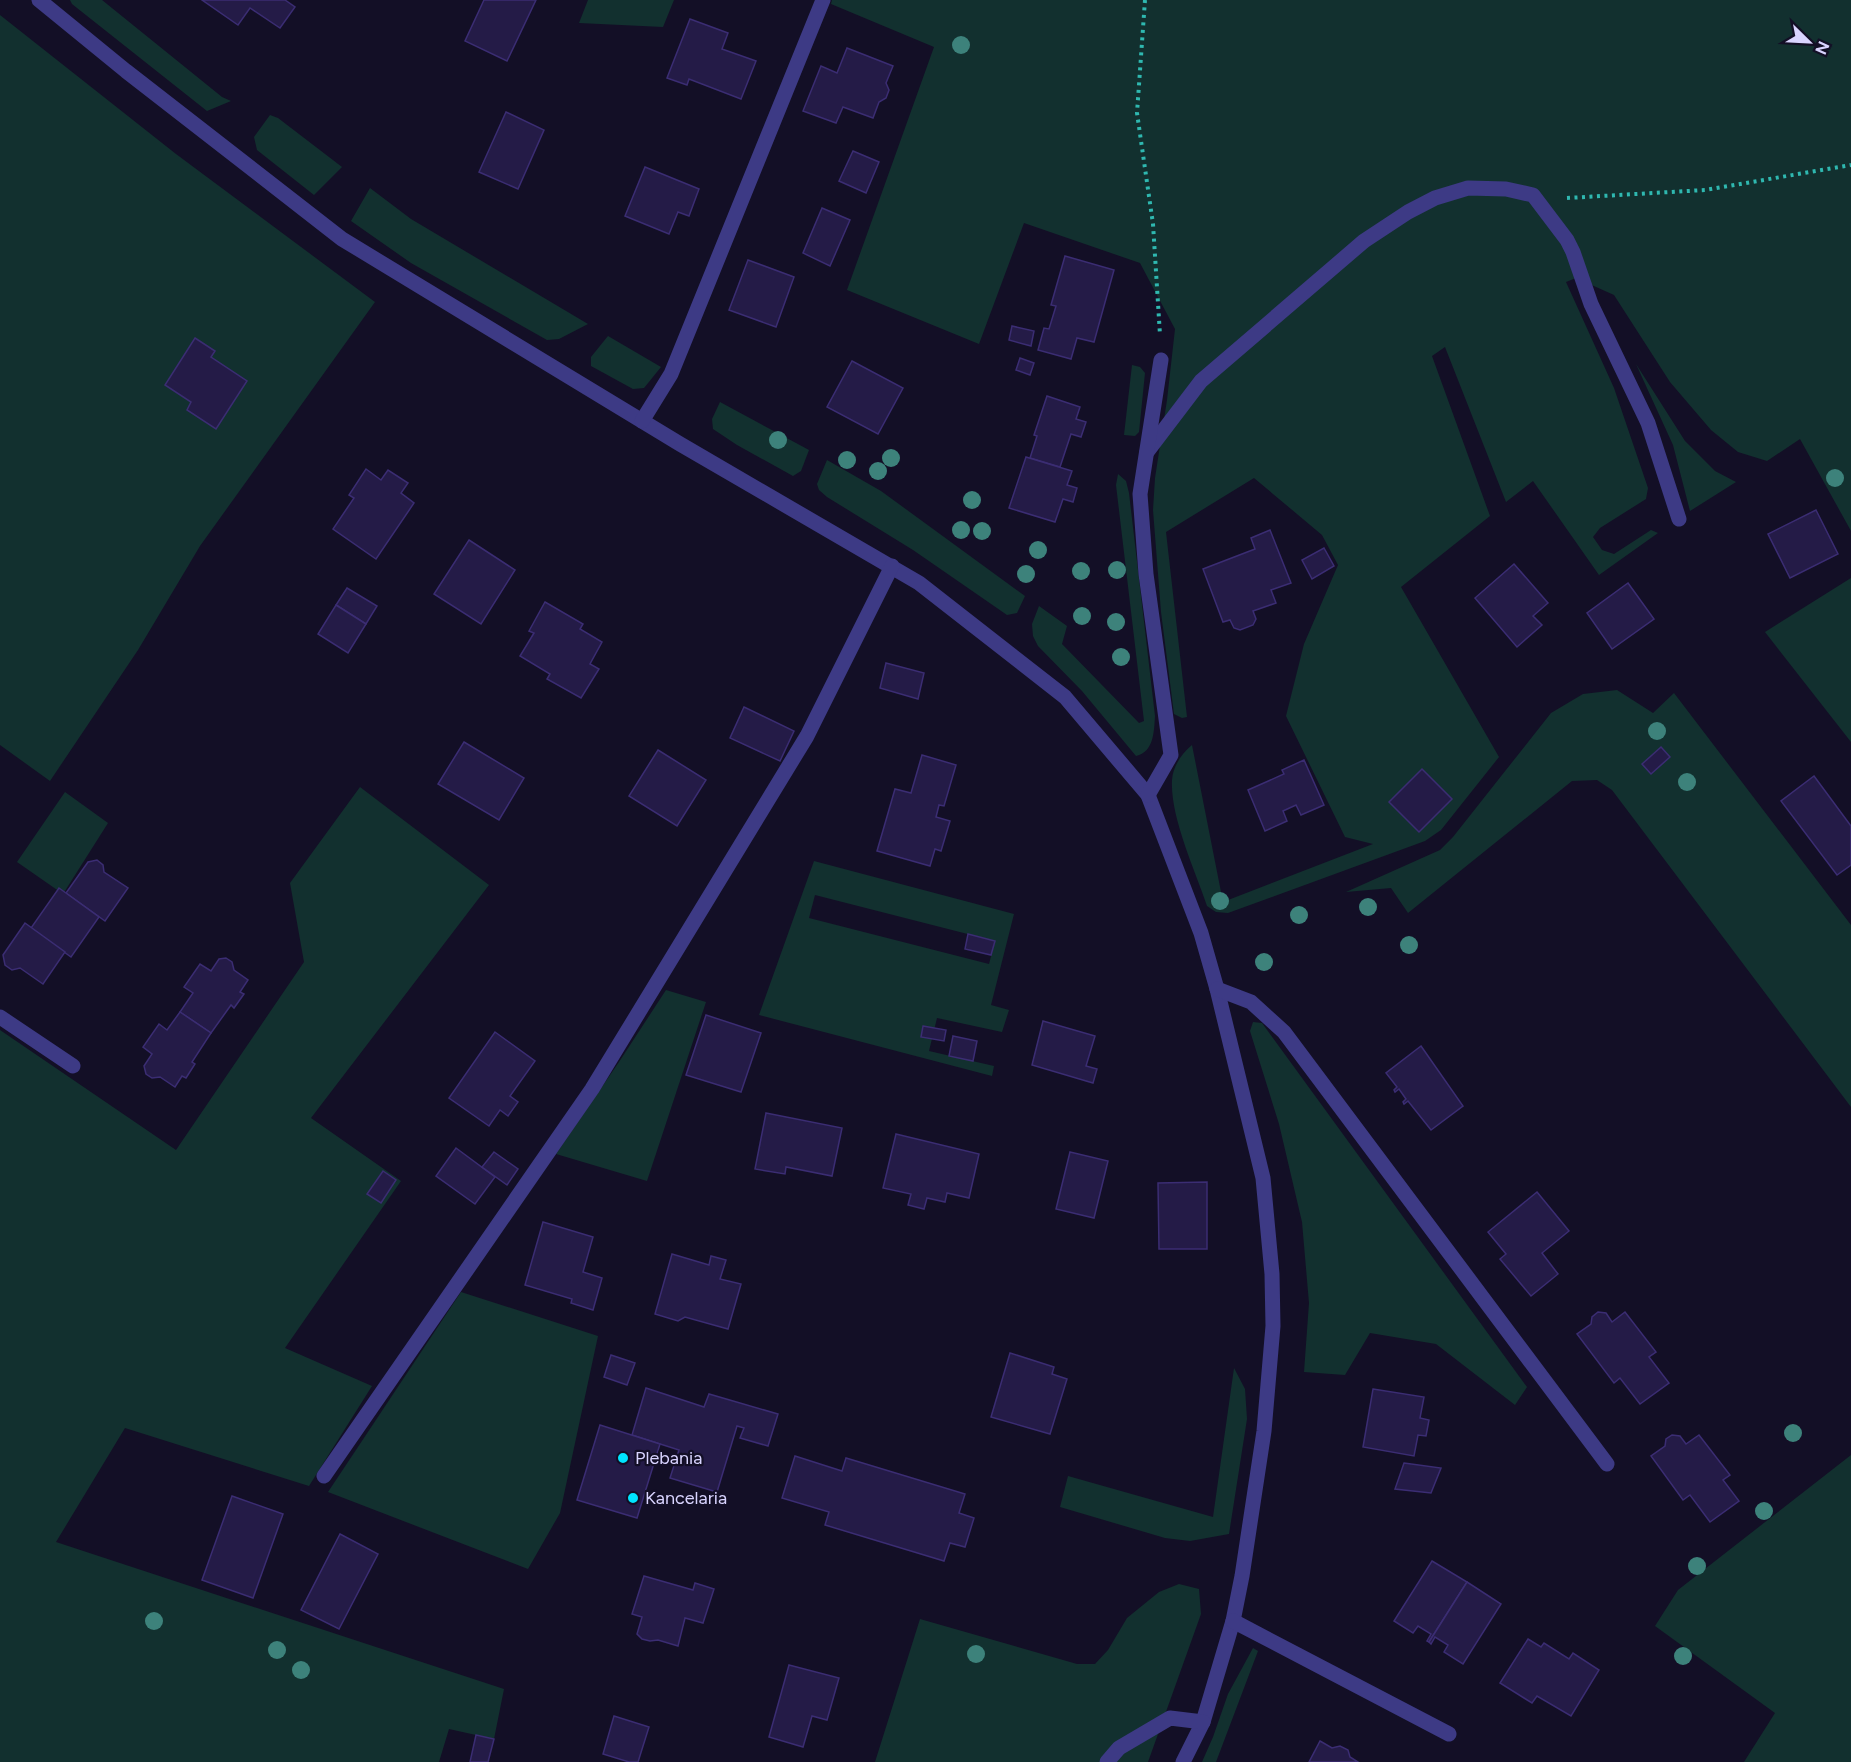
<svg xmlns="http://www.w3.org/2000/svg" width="1851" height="1762" font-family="Figtree,sans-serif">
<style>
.green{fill:#12302f;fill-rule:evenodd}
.building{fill:#241b47;stroke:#3b2d73;stroke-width:1.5}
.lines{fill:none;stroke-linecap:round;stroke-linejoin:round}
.path{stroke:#2fb8b0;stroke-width:4;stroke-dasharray:3 4.5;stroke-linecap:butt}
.minor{stroke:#3d3a85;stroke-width:15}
.tree{fill:#3d827b}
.poi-dot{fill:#00e5ff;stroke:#130f26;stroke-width:2}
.labels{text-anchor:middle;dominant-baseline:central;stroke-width:4.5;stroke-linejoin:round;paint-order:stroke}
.poi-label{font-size:18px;fill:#d9d4ff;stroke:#130f26;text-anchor:start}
</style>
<rect width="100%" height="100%" fill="#130f26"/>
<g class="green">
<path d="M70,0h32l120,97 9,4 -24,10 -135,-107z"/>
<path d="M588,0h86l-11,27 -84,-4z"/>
<path d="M832,0h1019v531l-51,-92 -33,22 -29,-9 -27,-22 -41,-48 -56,-87 -38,-17 -10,4 48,106 34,100 -2,11 -46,29 -7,9 9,13 12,4 37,-24 7,3 -59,42 -66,-94 -27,21 -61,-155 -13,9 58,160 -89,71 98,170 -58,73 -16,11 -197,72 -12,-1 -9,-6c-12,-36 -37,-89 -35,-126 1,-14 10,-27 20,-35l31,157 150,-58 -28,-7 -59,-121 18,-72 34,-79 -16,-30 -68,-57 -88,54 21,185 -5,1 -8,-4 -13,-102 -8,-102 2,-32 12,-78 8,-71 -35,-66 -116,-40 -45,121 -132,-54 87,-243 -103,-43z"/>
<path d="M0,15l176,139 199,148 -175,244 -62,104 -88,131 -50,-36z"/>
<path d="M270,115l8,3 64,49 -28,28 -57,-45 -3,-13z"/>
<path d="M370,188l41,31 177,105 -29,15 -12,1 -136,-77 -60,-42z"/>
<path d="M608,336l53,31 -17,21 -11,1 -42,-23v-9z"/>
<path d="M1636,364l49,77 30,30 21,11 -46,29 -17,-66z"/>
<path d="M1132,365l8,2 5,6 -6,59 -4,4 -11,-1z"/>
<path d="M720,402l89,48 -8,21 -8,5 -56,-31 -24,-16 -1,-10z"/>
<path d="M827,460l54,31 144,105 -8,17 -10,2 -94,-65 -86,-53 -8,-7 -2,-6z"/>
<path d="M1118,474l8,7 3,12 26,223c-1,15 -1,36 -19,40l-54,-65 -44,-45 -5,-10 -1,-12 7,-18 28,20 -5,18 77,79 5,-2 -28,-236z"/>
<path d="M1851,578v164l-86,-110z"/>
<path d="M1617,690l36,23 21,-20 177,232v182l-239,-317 -15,-10 -25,1 -164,132 -17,-25 -45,4 94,-42 13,-13 98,-124 32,-19z"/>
<path d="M360,787l129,98 -178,233 90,63 -116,167 87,38 -63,100 -184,-58 -69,114 448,147 -10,50 -45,-10 -10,33h-439v-732l176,120 128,-188 -14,-79z"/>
<path d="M65,792l43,31 -45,71 -46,-32z"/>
<path d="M814,861l200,53 -23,91 18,5 -7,22 -65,-14 -8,33 65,15 -2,10 -233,-61zM815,895l180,46 -6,23 -180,-46z"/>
<path d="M666,990l40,12 -59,179 -91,-27 63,-92z"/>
<path d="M1253,1022l9,1 265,364 -12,18 -79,-61 -66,-11 -25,42 -41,-3 5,-69 -7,-81 -23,-98 -29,-93z"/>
<path d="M461,1292l137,44 -38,177 -32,56 -200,-77z"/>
<path d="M1234,1368l11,21 2,30 -18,115 -39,7 -25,-3 -105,-31 8,-31 145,41z"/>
<path d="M1851,1455v307h-107l31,-49 -120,-87 23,-36z"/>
<path d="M1179,1584l20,5 2,25 -53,148h-273l45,-143 157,45h18l13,-14 19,-32 32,-26z"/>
<path d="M1253,1648l5,3 -42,111h-14l11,-25 15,-43z"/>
</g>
<g class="building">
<path d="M202,0h83l10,7 -15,21 -30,-20 -12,17z"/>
<path d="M484,0h52l-29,61 -42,-20z"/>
<path d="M690,19l38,14 -6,16 34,12 -15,38 -52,-20 -2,6 -20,-7z"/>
<path d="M847,48l46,18 -7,17 3,7 -3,8 -7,4 -6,16 -30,-11 -7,16 -33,-12 18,-45 16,7z"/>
<path d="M506,112l38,18 -26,59 -39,-17z"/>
<path d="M853,151l26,11 -13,31 -27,-12z"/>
<path d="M645,167l54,22 -10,27 -11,-4 -9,22 -44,-18z"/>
<path d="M822,208l28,12 -20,46 -27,-13z"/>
<path d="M1065,256l49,14 -20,72 -17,-4 -6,21 -33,-9 6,-22 5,1 7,-23 -5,-1z"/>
<path d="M748,260l46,17 -18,50 -47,-17z"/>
<path d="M1012,326l22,5 -3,15 -22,-6z"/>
<path d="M195,338l20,13 -4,6 36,24 -31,48 -29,-19 4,-8 -26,-17z"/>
<path d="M1020,358l14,5 -4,12 -14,-5z"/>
<path d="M852,361l51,27 -25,46 -51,-27z"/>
<path d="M1047,396l33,11 -4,12 10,3 -5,15 -10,-3 -11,33 -30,-9 7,-22 -3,-1z"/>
<path d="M1026,457l46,14 -5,14 10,3 -4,14 -10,-3 -8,23 -46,-14z"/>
<path d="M366,469l15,11 7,-10 20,13 -7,10 13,10 -38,56 -43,-30 21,-31 -5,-3z"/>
<path d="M1816,510l22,44 -48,24 -22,-44z"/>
<path d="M1270,530l21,53 -20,7 5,13 -23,8 3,8 -3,6 -13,5 -6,-2 -4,-8 -7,2 -20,-53 52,-20 -4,-11z"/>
<path d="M469,540l46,30 -34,54 -47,-30z"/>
<path d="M1324,548l10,18 -22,13 -10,-19z"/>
<path d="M1514,564l34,39 -15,13 9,9 -25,22 -42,-49z"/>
<path d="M1628,583l26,36 -42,30 -25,-36z"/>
<path d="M347,588l30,18 -11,18 -30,-19z"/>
<path d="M545,602l38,22 -3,5 22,13 -12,22 9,5 -18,29 -34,-19 3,-5 -30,-18 14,-23 -5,-2z"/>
<path d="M336,605l30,19 -18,29 -30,-19z"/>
<path d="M886,663l38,10 -6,26 -38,-11z"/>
<path d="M744,707l50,24 -14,30 -50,-23z"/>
<path d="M464,742l60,36 -25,42 -61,-36z"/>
<path d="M1661,747l9,10 -19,17 -9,-10z"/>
<path d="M658,750l48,30 -29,46 -48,-30z"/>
<path d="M922,755l34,10 -12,41 -5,-1 -3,12 14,4 -9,30 -6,-2 -5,17 -53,-15 18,-62 16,4z"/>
<path d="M1304,760l20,45 -23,10 -5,-10 -13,6 4,10 -22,10 -17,-41 36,-16 -2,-4z"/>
<path d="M1422,769l30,30 -33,33 -30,-30z"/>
<path d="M1814,776l37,50v39l-14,10 -56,-74z"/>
<path d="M97,860l6,5 1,7 24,16 -23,33 -39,-28 22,-31z"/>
<path d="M59,888l40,29 -28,40 -40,-29z"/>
<path d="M25,923l40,29 -22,32 -23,-16 -8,2 -7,-5 -2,-10z"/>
<path d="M968,934l27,7 -4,14 -26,-6z"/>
<path d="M226,958l6,4 2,8 14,10 -8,12 4,2 -10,14 -3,-3 -20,28 -31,-21 13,-19 -9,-6 16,-23 11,7 8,-12z"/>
<path d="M180,1012l31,21 -19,29 3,2 -9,14 -4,-2 -7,11 -15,-10 -8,1 -6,-4 -2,-8 8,-12 -9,-7 16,-23 8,6z"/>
<path d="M706,1015l55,18 -20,59 -55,-17z"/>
<path d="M1043,1021l52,15 -9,30 11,3 -4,14 -61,-18z"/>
<path d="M923,1026l23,4 -2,11 -23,-4z"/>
<path d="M495,1032l40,29 -25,35 8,6 -10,14 -8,-6 -11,16 -40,-28z"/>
<path d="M953,1036l24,5 -4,20 -24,-5z"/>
<path d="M1421,1046l42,60 -32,24 -23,-29 -4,3 -1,-2 3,-3 -7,-10 -4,3 -1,-2 3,-3 -11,-14z"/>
<path d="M766,1113l76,15 -10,48 -46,-9 -1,7 -30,-5z"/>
<path d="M896,1134l83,20 -10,44 -22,-5 -2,9 -18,-4 -3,11 -16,-4 3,-11 -28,-6z"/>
<path d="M456,1148l39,29 -20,27 -39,-28z"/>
<path d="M494,1152l24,17 -11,16 -25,-18z"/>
<path d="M1070,1152l38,9 -14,57 -38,-9z"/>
<path d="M383,1171l13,9 -15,23 -14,-9z"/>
<path d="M1207,1182v67h-48l-1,-66z"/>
<path d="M1537,1192l32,39 -27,22 16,21 -27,22 -31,-37 6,-5 -18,-22z"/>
<path d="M543,1222l50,15 -10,35 19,6 -9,32 -22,-7 1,-4 -47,-14z"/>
<path d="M672,1254l37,11 2,-9 15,4 -6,19 21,5 -13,45 -43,-12 -7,4 -23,-7z"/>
<path d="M1598,1312l8,1 6,9 13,-10 31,40 -7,5 20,26 -29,21 -20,-26 -6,5 -37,-49 14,-10 1,-7z"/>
<path d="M1010,1353l44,14 -2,7 15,5 -17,55 -59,-17z"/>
<path d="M611,1355l24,8 -8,22 -23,-8z"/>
<path d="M646,1388l58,19 5,-13 69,20 -10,32 -28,-8 4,-10 -7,-2 -20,66 -47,-14 9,-28 -47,-15z"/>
<path d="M1373,1389l51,8 -4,21 9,2 -3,16 -8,-1 -4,21 -51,-9z"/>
<path d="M600,1425l60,19 -23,74 -60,-18z"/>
<path d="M1672,1435l8,1 6,8 13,-9 31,40 -7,5 16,21 -29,21 -20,-27 -7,5 -32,-44 14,-10 1,-7z"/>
<path d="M795,1456l47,15 4,-13 119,36 -6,19 15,5 -9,29 -15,-4 -6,18 -119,-36 4,-13 -47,-14z"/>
<path d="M1404,1463l37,5 -10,25 -36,-4z"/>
<path d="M232,1496l51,18 -30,84 -51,-18z"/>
<path d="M340,1534l38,20 -39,75 -38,-19z"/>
<path d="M1432,1561l35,21 -38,60 -2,-1 4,-7 -13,-8 -5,7 -19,-12z"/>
<path d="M644,1576l49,14 2,-7 19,6 -11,34 -18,-5 -7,28 -20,-6 -8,1 -8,-2 -5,-5 5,-17 -10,-3z"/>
<path d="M1467,1582l34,22 -38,60 -19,-12 4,-7 -13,-8 -4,7 -2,-2z"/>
<path d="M1528,1639l13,8 3,-4 25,16 4,-6 26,17 -28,46 -34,-20 -5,7 -32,-20z"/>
<path d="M789,1665l50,13 -12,42 -15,-4 -9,31 -34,-10z"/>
<path d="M614,1716l35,11 -11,35h-9l-26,-8z"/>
<path d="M476,1735l18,4 -6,23h-18z"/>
<path d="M1320,1741l12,7 8,-2 8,4 2,7 8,5h-49z"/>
</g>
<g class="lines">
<g class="path">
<path d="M1145,0l-8,113 16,111 7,111"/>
<path d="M1567,198l138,-8 146,-25"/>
</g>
<g class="minor">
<path d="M39,0l87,71 216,168 338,205 239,139 146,114 83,98 53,138 16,56 46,189 9,96 1,52 -9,105 -22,145 -9,45 -30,101 -20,40"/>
<path d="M642,421l29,-47 152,-374"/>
<path d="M1147,452l54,-71 163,-140 44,-29 27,-14 33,-10 38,1 27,6 34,45 6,12 18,52 57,119 31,96"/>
<path d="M1148,795l23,-40 -25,-181 -6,-80 21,-134"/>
<path d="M1217,989l34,13 33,30 323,432"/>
<path d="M0,1017l73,49"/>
<path d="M324,1476l268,-387 215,-353 85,-170"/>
<path d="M1233,1621l216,113"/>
<path d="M1107,1762l12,-14 51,-30 33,4"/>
</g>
</g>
<g class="tree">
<circle cx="961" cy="45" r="9"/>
<circle cx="778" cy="440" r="9"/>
<circle cx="891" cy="458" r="9"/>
<circle cx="847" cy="460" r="9"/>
<circle cx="878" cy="471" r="9"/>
<circle cx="1835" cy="478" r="9"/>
<circle cx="972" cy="500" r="9"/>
<circle cx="961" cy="530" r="9"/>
<circle cx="982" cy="531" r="9"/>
<circle cx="1038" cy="550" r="9"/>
<circle cx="1117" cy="570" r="9"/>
<circle cx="1081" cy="571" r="9"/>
<circle cx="1026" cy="574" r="9"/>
<circle cx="1082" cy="616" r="9"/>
<circle cx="1116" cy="622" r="9"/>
<circle cx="1121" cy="657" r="9"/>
<circle cx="1657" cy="731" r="9"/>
<circle cx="1687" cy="782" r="9"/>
<circle cx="1220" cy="901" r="9"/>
<circle cx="1368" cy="907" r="9"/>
<circle cx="1299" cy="915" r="9"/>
<circle cx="1409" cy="945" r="9"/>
<circle cx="1264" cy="962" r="9"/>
<circle cx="1793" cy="1433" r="9"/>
<circle cx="1764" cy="1511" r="9"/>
<circle cx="1697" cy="1566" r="9"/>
<circle cx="154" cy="1621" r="9"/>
<circle cx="277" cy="1650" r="9"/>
<circle cx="976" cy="1654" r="9"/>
<circle cx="1683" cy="1656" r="9"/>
<circle cx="301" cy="1670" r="9"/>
</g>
<g class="poi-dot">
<circle cx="623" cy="1458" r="6"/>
<circle cx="633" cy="1498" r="6"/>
</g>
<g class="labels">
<g class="poi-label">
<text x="635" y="1458">Plebania</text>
<text x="645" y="1498">Kancelaria</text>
</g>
</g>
<g transform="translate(1809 42) rotate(114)" stroke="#130f26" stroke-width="4.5" paint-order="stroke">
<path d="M0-4.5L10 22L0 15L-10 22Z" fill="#d9d4ff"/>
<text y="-9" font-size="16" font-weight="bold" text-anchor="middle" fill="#d9d4ff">N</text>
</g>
</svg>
